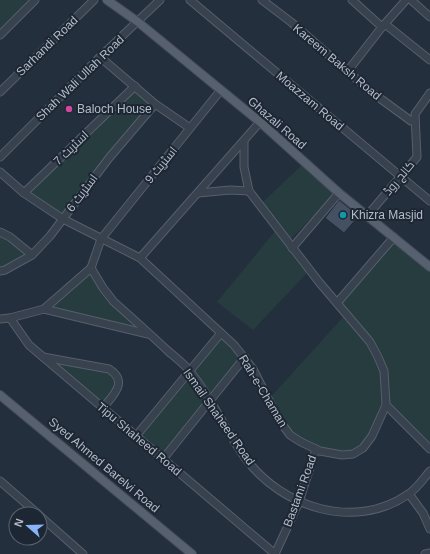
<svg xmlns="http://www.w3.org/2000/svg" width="430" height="554" font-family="Arial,Cairo,sans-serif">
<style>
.green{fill:#263c3f}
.building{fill:#455162;stroke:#1f2835}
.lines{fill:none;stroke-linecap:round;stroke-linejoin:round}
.minor-casing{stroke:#565f6c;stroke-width:9}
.major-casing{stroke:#414a57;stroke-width:10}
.minor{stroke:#38414e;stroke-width:7}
.major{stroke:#56606e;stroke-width:8}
.hotel-dot{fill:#d1479c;stroke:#1d2633;stroke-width:1.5}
.culture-dot{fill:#0f9aa8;stroke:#1d2633;stroke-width:1.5}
.labels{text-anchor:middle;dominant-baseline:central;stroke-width:4;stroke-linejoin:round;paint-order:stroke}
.street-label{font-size:12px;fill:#b4bcc9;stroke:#1d2633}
.poi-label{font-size:12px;fill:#b4bcc9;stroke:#1d2633;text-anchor:start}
</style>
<rect width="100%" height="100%" fill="#242f3e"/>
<g class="green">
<path d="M0,0h35l-35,35z"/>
<path d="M135,86l20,18 -90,117 -41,-28z"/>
<path d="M304,163l32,30 -47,48 -28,-37z"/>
<path d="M276,230l31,43 -54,57 -36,-28z"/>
<path d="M0,232l32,23 -32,16z"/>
<path d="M392,235l38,32v180l-44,-45 -3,11 -20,33 -10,6 -22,1 -39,-17 -24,-36 78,-86 -10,-13z"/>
<path d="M92,266l11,22 47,46 -106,-25z"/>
<path d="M221,333l23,27 -81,99 -27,-23z"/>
<path d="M43,357l66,12 10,15 -16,24z"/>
</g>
<path class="building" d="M339,200l20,16 -15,17 -19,-15z"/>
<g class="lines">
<defs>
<g id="minor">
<path d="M190,0l240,201"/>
<path d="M262,0l29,22 79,69 41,30h3"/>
<path d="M352,0l30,27"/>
<path d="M411,0l19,17"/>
<path d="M385,24l45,36"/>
<path d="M0,35l35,-35"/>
<path d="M100,57l55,47 35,24"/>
<path d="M347,72l35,-45 24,-27"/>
<path d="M220,91l-119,148 -10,29 12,20 11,14c18,16 36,32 54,49 8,7 18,14 24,23 21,26 34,58 54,85 36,48 108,72 161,36 9,-5 16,-16 23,-24"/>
<path d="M0,92l94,-92"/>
<path d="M0,157l100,-100 60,-57"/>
<path d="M0,172l24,21 39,26 77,39 94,87 19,24 26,51 11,15 11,7 19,9 22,4 11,-1 10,-6 9,-12 14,-31 -2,-34 -6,-14 -8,-15 -51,-60 -70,-91 -5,-24v-25"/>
<path d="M24,193l111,-107"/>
<path d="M198,193l32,-3 19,1"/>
<path d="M367,216l50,-59 -2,-43 15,-21"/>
<path d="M0,232l10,5 22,18"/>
<path d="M292,248l47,-55"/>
<path d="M140,258l120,-136"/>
<path d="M0,271l5,-1 27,-15 18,-19 59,-78 46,-54"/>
<path d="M337,303l57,-66"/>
<path d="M44,309l104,25"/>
<path d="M10,318l19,27 246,209"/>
<path d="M0,319l10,-1 34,-9 47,-41"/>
<path d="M43,357l66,12c20,13 4,26 -6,39"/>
<path d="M386,405l44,44"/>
<path d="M136,436l85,-103"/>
<path d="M163,459l82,-102"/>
<path d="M0,481l38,33"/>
<path d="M409,494l14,19 7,16"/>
<path d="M40,516l43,38"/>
<path d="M275,554l24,-52 17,-53"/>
<path d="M425,554l5,-1"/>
</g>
<g id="major">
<path d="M107,0l31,22 122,100 79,71 91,74"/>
<path d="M0,395l192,159"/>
</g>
</defs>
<use href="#minor" class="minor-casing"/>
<use href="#major" class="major-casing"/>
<use href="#minor" class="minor"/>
<use href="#major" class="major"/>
</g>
<circle class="hotel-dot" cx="69" cy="109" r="4"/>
<circle class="culture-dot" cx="343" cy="215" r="4"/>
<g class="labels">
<g class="street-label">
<text transform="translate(47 46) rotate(-44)">Sarhandi Road</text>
<text transform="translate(337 62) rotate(40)">Kareem Baksh Road</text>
<text transform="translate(80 78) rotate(-44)">Shah Wali Ullah Road</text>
<text transform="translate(310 101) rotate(40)">Moazzam Road</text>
<text transform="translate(277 123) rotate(41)">Ghazali Road</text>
<text transform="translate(71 148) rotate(-44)">اسٹریٹ 7</text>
<text transform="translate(161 165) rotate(-51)">اسٹریٹ 9</text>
<text transform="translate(399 178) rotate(-50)">کالج روڈ</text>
<text transform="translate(82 193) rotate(-53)">اسٹریٹ 6</text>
<text transform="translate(263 391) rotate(59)">Rah-e-Chaman</text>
<text transform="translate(219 417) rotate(55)">Ismail Shaheed Road</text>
<text transform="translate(139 439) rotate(40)">Tipu Shaheed Road</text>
<text transform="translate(104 465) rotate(40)">Syed Ahmed Barelvi Road</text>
<text transform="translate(300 491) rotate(-70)">Bastami Road</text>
</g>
<g class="poi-label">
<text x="77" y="109">Baloch House</text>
<text x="351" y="215">Khizra Masjid</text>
</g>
</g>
<g transform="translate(28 526) rotate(290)"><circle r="19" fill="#1d2633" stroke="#59626f"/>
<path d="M0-3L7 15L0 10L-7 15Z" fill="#8ab4f8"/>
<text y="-6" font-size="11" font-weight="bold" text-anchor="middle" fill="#b4bcc9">N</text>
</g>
</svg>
